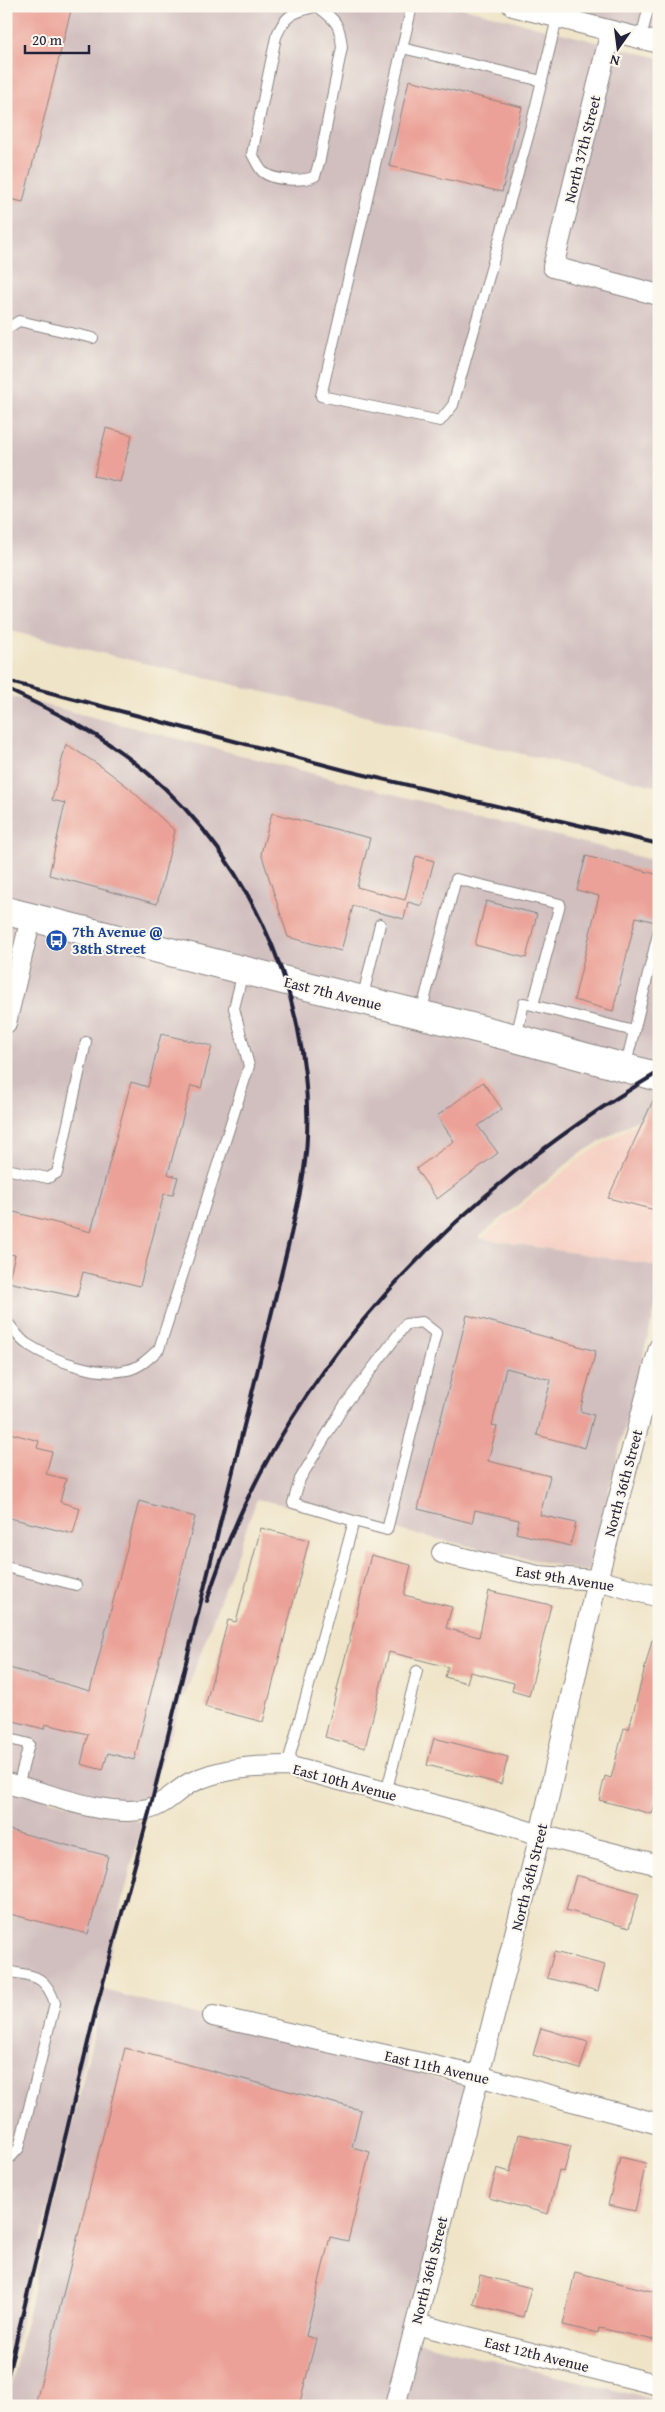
<svg xmlns="http://www.w3.org/2000/svg" width="665" height="2412" font-family="'Gentium Book Plus',serif">
<style>
.built{fill:#f6d1c5}
.industrial{fill:#d1bfbf}
.building{fill:#eba197}
.lines{fill:none;stroke-linecap:round;stroke-linejoin:round}
.lane-casing{stroke:#888381;stroke-width:12}
.street-casing{stroke:#888381;stroke-width:22}
.secondary-casing{stroke:#888381;stroke-width:30}
.lane{stroke:#fff;stroke-width:10}
.street{stroke:#fff;stroke-width:20}
.secondary{stroke:#fff;stroke-width:28}
.rail{stroke:#22223b;stroke-width:4}
.labels{text-anchor:middle;dominant-baseline:central;stroke-width:4;stroke-linejoin:round;paint-order:stroke}
.street-label{font-size:15px;fill:#22223b;stroke:#fbf7ec}
.transit-label{font-size:15px;font-weight:bold;fill:#164399;stroke:#fbf7ec;text-anchor:start}
</style>
<rect width="100%" height="100%" fill="#fbf7ec"/>
<filter id="ink" filterUnits="userSpaceOnUse"><feTurbulence type="fractalNoise" baseFrequency=".02" numOctaves="2"/><feDisplacementMap in="SourceGraphic" scale="10" xChannelSelector="R" yChannelSelector="G"/><feConvolveMatrix kernelMatrix="1 2 1 2 8 2 1 2 1" color-interpolation-filters="sRGB"/></filter>
<filter id="wash" filterUnits="userSpaceOnUse"><feTurbulence type="fractalNoise" baseFrequency=".0096" numOctaves="4" result="noise"/><feDisplacementMap in="SourceGraphic" scale="20" xChannelSelector="R" yChannelSelector="G"/><feGaussianBlur stdDeviation="1.12" result="paint"/><feColorMatrix in="noise" values="0 0 0 0 0 0 0 0 0 0 0 0 0 0 0 0 0 1.4 0 .05"/><feComposite in="paint" operator="in"/></filter>
<g filter="url(#wash)">
<rect width="100%" height="100%" fill="#efe4c7"/>
<path class="built" d="M657,1110h2v156l-177,-28 96,-78z"/>
<g class="industrial">
<path d="M6,6h450l203,52v729l-653,-157z"/>
<path d="M531,6h128v5l-6,25z"/>
<path d="M6,695l653,167v248l-4,-1 -76,45 -101,84 181,28v27l-71,279 -331,-73 -114,311 -137,-33z"/>
<path d="M6,1789l136,33 -136,561z"/>
<path d="M104,1990l367,97 -81,319h-384z"/>
<path d="M417,2342l242,59v5h-259z"/>
</g>
<g id="blocks">
<g class="building">
<path d="M6,6h66l-49,196 -17,-4z"/>
<path d="M409,80l113,27 -20,85 -113,-26z"/>
<path d="M106,428l26,7 -12,47 -26,-6z"/>
<path d="M66,744l36,23 26,20 47,44 -18,73 -108,-29 16,-72 -13,-3z"/>
<path d="M272,813l98,25 -13,49 48,13 11,-44 18,5 -12,45 -14,-4 -4,17 -51,-13 -12,45 -53,-14 -27,-84z"/>
<path d="M586,856l73,19v48l-23,-6 -23,94 -39,-11 25,-104 -22,-6z"/>
<path d="M486,901l51,13 -11,44 -51,-13z"/>
<path d="M161,1034l51,12 -11,42 -10,-2 -23,88 10,3 -5,18 -9,-1 -24,92 -57,-14 -6,25 -69,-15 7,-27 -9,-2v-43l85,22 40,-150 17,5z"/>
<path d="M483,1082l19,27 -24,17 20,27 -61,46 -21,-30 38,-28 -17,-25z"/>
<path d="M657,1092h2v104l-4,14 -47,-12z"/>
<path d="M467,1315l129,36 -16,60 14,4 -9,33 -48,-13 14,-55 -45,-12 -14,57 5,1 -9,35 62,15 -10,39 36,8 -6,23 -54,-13 3,-13 -44,-10 -3,13 -54,-14z"/>
<path d="M6,1432l33,9 -2,7 15,4 -6,22 20,5 -6,23 20,6 -7,26 -67,-17z"/>
<path d="M139,1501l56,16 -61,243 -26,-7 -5,17 -22,-6 7,-30 -43,-10 -1,5 -38,-10v-52l84,24z"/>
<path d="M261,1528l48,12 -46,182 -58,-15 23,-87 8,2z"/>
<path d="M371,1555l40,10 -7,30 48,12 -6,21 33,9 10,-46 62,14 -22,91 -17,-5 2,-8 -44,-11 -3,11 -22,-6 3,-10 -59,-15 -24,96 -40,-11z"/>
<path d="M652,1640h7v147l-7,27 -53,-14 6,-24 6,2 13,-50 5,1z"/>
<path d="M434,1738l74,19 -7,27 -74,-19z"/>
<path d="M6,1829l102,27 -20,78 -82,-21z"/>
<path d="M576,1875l63,18 -10,35 -63,-18z"/>
<path d="M554,1952l51,13 -7,26 -51,-13z"/>
<path d="M541,2028l47,14 -8,27 -47,-14z"/>
<path d="M125,2048l236,62 -9,37 18,5 -22,89 -18,-4 -24,99 10,3 -17,67h-264z"/>
<path d="M519,2134l52,12 -7,26 -5,-1 -11,43 -59,-16 8,-30 13,4z"/>
<path d="M620,2157l26,6 -11,48 -27,-6z"/>
<path d="M575,2272l84,21v48l-60,-13 -1,5 -35,-8z"/>
<path d="M480,2275l51,13 -8,29 -50,-13z"/>
</g>
</g>
</g>
<g filter="url(#ink)">
<use href="#blocks" fill-opacity="0" stroke="#888381" stroke-width="1"/>
<g class="lines">
<defs>
<g id="lane">
<path d="M317,6c18,14 23,17 25,41l-22,112 -5,17c-12,6 -41,5 -52,-4 -4,-3 -8,-13 -11,-18l24,-117c10,-24 17,-24 41,-31z"/>
<path d="M412,6l-91,390 119,25 13,-16 78,-279 26,-108"/>
<path d="M641,38l8,-32"/>
<path d="M402,48l140,33"/>
<path d="M6,329l13,-8 74,17"/>
<path d="M362,1000l18,-76"/>
<path d="M421,1013l35,-134 104,25 -27,101"/>
<path d="M516,1037l8,-34 110,28"/>
<path d="M625,1068l34,-138"/>
<path d="M6,1169l42,9 9,-5 29,-131"/>
<path d="M6,1321c7,7 13,18 21,23 25,16 71,33 100,26 13,-2 23,-13 32,-21l90,-283 -15,-58 9,-36"/>
<path d="M6,1567l70,18"/>
<path d="M6,1738l23,6 -11,42"/>
<path d="M287,1766l67,-245 33,9 49,-197 -14,-11 -16,2 -62,82 -44,73 -7,24 61,18"/>
<path d="M386,1793l31,-122"/>
<path d="M6,1971c28,6 38,2 49,32l-36,145 -8,9h-5"/>
</g>
<g id="street">
<path d="M513,6l146,37"/>
<path d="M611,31l-58,236 106,28"/>
<path d="M6,1023l25,-105"/>
<path d="M442,1553l96,23 59,4 62,17"/>
<path d="M6,1783c43,10 98,35 142,26 15,-3 29,-19 42,-26 31,-15 63,-17 97,-17l208,55 45,14 119,30"/>
<path d="M213,2016l265,60 181,48"/>
<path d="M416,2324l243,61"/>
<path d="M395,2406l145,-571 57,-255 62,-232"/>
</g>
<path id="secondary" d="M6,911l509,127 144,39"/>
</defs>
<use href="#lane" class="lane-casing"/>
<use href="#street" class="street-casing"/>
<use href="#secondary" class="secondary-casing"/>
<use href="#lane" class="lane"/>
<use href="#street" class="street"/>
<use href="#secondary" class="secondary"/>
<g class="rail">
<path d="M6,681l342,90 311,73"/>
<path d="M6,689c41,19 80,38 116,64 120,86 191,237 185,384 -1,33 -9,65 -16,97l-141,575 -54,200 -90,374"/>
<path d="M207,1601c72,-228 249,-409 452,-529"/>
</g>
</g>
</g>
<defs>
<symbol id="bus-disc" viewBox="-11 -11 22 22"><circle r="9.5" fill="#1a4fb4" stroke="#fbf7ec"/><path d="M-5-6H5V4H4V6H2V4H-2V6H-4V4H-5ZM-3.5-4V0h7V-4ZM-3.5 1.2v1.5H-2V1.2ZM2 1.2v1.5H3.5V1.2Z" fill="#fff"/></symbol>
</defs>
<g fill-rule="evenodd">
<use href="#bus-disc" x="44" y="928" width="25" height="25"/>
</g>
<g class="labels">
<g class="street-label">
<text transform="translate(582 149) rotate(-76)">North 37th Street</text>
<text transform="translate(333 993) rotate(14)">East 7th Avenue</text>
<text transform="translate(623 1483) rotate(-75)">North 36th Street</text>
<text transform="translate(565 1578) rotate(9)">East 9th Avenue</text>
<text transform="translate(345 1782) rotate(15)">East 10th Avenue</text>
<text transform="translate(529 1877) rotate(-76)">North 36th Street</text>
<text transform="translate(437 2067) rotate(13)">East 11th Avenue</text>
<text transform="translate(429 2270) rotate(-76)">North 36th Street</text>
<text transform="translate(537 2354) rotate(14)">East 12th Avenue</text>
</g>
<g class="transit-label">
<text x="72" y="931">7th Avenue @<tspan x="72" dy="17">38th Street</tspan></text>
</g>
</g>
<rect width="665" height="2412" fill="none" stroke="#fbf7ec" stroke-width="25"/>
<g transform="translate(618 48) rotate(194)" stroke="#fbf7ec" stroke-width="4" paint-order="stroke">
<path d="M0-4L9 19L0 12L-9 19Z" fill="#22223b"/>
<text y="-8" font-size="14" font-weight="bold" text-anchor="middle" fill="#22223b">N</text>
</g>
<path d="M25 45v8h64v-8" fill="none" stroke="#22223b" stroke-width="2.5"/>
<text x="32" y="45" font-size="15" fill="#22223b" stroke="#fbf7ec" stroke-width="4" paint-order="stroke">20 m</text>
</svg>
